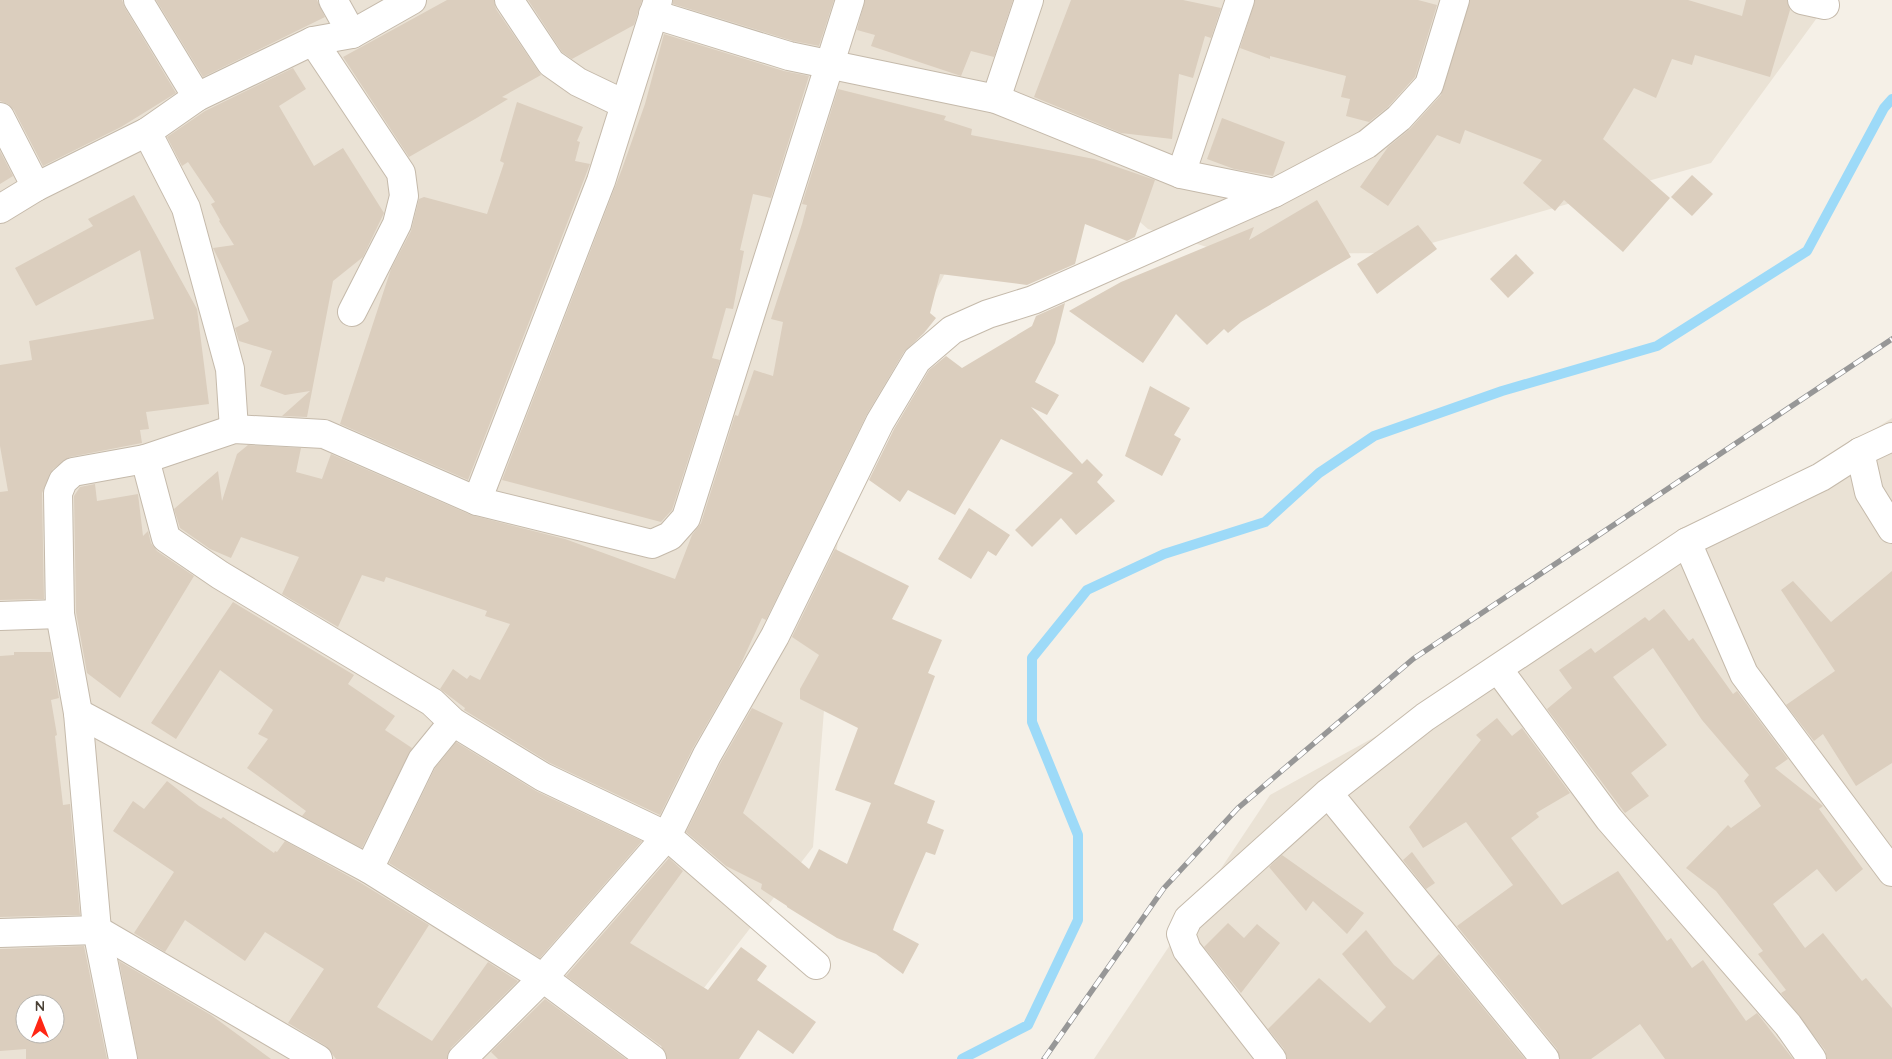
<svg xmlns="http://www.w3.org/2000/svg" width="1892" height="1059" font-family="Quicksand,sans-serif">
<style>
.residential{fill:#eae2d5;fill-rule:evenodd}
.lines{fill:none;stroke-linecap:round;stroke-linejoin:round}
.stream{stroke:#9ddaf8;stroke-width:10}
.building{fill:#dbcebe;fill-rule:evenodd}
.minor-casing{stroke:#c5baab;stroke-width:30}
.minor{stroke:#fff;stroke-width:28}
.rail-casing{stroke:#979797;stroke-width:5.5}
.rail{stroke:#fff;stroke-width:4;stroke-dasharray:11;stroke-linecap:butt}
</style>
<rect width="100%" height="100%" fill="#f5f0e7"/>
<g class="residential">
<path d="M0,0h1830l-119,163 -314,90 -167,1 -82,-25 -67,-58 -116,65 -121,226 -31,385 -164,212h-649zM25,1004h30v30h-30z"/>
<path d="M1892,418v641h-798l176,-264 253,-140z"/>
</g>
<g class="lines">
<path class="stream" d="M962,1059l66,-34 50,-105v-85l-46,-113v-64l55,-68 77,-36 101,-32 54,-49 55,-37 128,-45 155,-45 150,-95 77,-143 8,-9"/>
</g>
<g class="building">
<path d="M0,0h122l3,8 51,85 -55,34 -78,39 -29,-56 -6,-6 -8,-3z"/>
<path d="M156,0h161l8,17 -122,60z"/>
<path d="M447,0h47l2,9 45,66 -39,22 6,2 -33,20 -66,38 -66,-100z"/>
<path d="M528,0h114l-8,25 -62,34 -10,-7z"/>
<path d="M673,0h161l-15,46 -26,-5 -120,-37z"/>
<path d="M865,0h148l-19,57 -23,-6 -10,25 -90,-30 4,-11 -18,-5z"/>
<path d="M1071,0h112l38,8 -10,30 -6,-2 -12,42 -14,-4 -7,65 -51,-6 -87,-36z"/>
<path d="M1255,0h163l19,5 -22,72 -27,30 -19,15 -23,-6 4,-17 -9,-2 5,-21 -76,-20v3l-30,-11z"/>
<path d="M1470,0h218l54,16 4,-16h41l3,10 -20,67 -75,-22 -3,10 -20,-6 -16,39 -22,-10 -31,51 67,59 -47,54 -59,-52 -9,11 -32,-28 19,-23 -77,-30 -5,14 -23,-9 -49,71 -28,-19 28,-40 22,-18 31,-34z"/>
<path d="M664,34l120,37 25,5 -38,122 -18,-4 -13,56 4,1 -11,58 -7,-1 -14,50 8,2 -48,150 -11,12 -159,-42 120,-311 23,-65z"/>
<path d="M293,68l13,21 -27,17 35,60 29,-18 41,65 -21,44 -30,24 -26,136 -25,-1 28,-25 -25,4 -25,-9 12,-35 -33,-10 -4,-13 14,-7 -36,-73 21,-3 -15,-24 1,-1 -9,-16 4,-2 -27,-40 -6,4 -15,-29 38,-26z"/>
<path d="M838,89l108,27 -2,4 28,9 -1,6 123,24 61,21 -20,57 -8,4 -42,-17 -10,40 -48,21 -87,-11 -10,39 6,5 -12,15 -20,19 -37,62 -101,206 -4,-2 -24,52 -45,78 -33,67 -110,-52 -86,-53 1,-2 -25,-19 13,-20 14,10 3,-4 10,5 30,-56 -25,-8 2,-5 -101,-34 -2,5 -22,-7 -24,52 -56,-33 17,-37 -58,-20 -10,21 -21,-9 -30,-21 -6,-19 44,-38 4,30 15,-47 11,-9 53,3 -5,24 26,7 9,-25 140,61 94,24 110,40 17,-44 9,-12 34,-108 3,1 16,-46 19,6 10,-54 -12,-3 31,-95 5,-19 -5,-1z"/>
<path d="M517,102l66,25 -6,14 3,1 -5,19 15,3 -122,316 -128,-56 51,-155 20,-38 8,-32 5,-2 63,17 17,-51 -4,-2z"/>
<path d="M1222,118l63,24 -12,34 -39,-7 -27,-10z"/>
<path d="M0,151l13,25 -13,8z"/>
<path d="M1692,175l21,19 -21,22 -21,-19z"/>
<path d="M134,195l63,114 12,95 -63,8 3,17 -9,1 2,13 -72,14 -17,12 -11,24 2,106 -44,1v-108l8,-1 -8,-45v-81l32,-5 -3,-19 125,-22 -14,-69 -104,56 -21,-38 78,-42 -5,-7z"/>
<path d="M1317,200l34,57 -110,65 -13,11 -4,-4 -17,16 -31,-31 -33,49 -74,-52 52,-29 133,-55 -5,13z"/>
<path d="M1418,225l19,24 -60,45 -20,-30z"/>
<path d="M1516,254l18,19 -26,25 -18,-19z"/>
<path d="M1065,303l-10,40 -20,39 24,13 -12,20 -16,-8 51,57 5,-5 16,16 -6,7 18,19 -39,34 -15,-17 -29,29 -17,-17 58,-57 -72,-34 -46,76 -47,-25 -8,12 -31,-22 25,-51 35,-59 17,-14 16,12 70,-42 4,-10z"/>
<path d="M1150,386l40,22 -16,27 7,4 -19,37 -37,-20z"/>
<path d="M95,484l2,17 41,-7 5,42 5,-5 3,12 6,8 37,25 -74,122 -33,-25 -11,-61 -2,-116 6,-9z"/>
<path d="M969,508l41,27 -14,21 -8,-5 -17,28 -33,-20z"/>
<path d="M835,549l74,37 -17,33 50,21 -14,33 7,3 -41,108 41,17 -8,22 17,7 -9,25 -9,-3 -31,72 -2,6 26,14 -16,30 -27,-20 -39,-16 -50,-31v-1l-26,-17 1,-5 -36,-18 -40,-34 35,-70 31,-54 31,15 -40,90 66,56 10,-20 28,15 24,-61 -36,-13 23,-62 -58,-29v-10l19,-34 -27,-18z"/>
<path d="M1892,571v192l-36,23 -33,-52 -9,7 -28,-36 49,-34 -54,-81 12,-9 38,41z"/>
<path d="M233,602l121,73 -6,9 47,32 -10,14 27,18 -50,100 -60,-32 4,-5 -59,-43 21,-29 -10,-5 15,-24 -53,-40 -44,69 -25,-16z"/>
<path d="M1664,609l25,32 4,-3 40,56 4,-3 51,68 -13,9 48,38 -4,3 44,60 -27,23 -19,-23 -44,35 32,44 18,-15 39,48 4,-3 26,30v51h-65l-2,-9 -44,-57 5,-3 -28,-36 5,-3 -47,-60 -30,-23 42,-43 3,3 30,-22 -17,-25 5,-6 -47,-55 -49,-72 -40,29 54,68 -36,28 18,23 -24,17 -78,-104 25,-21 -13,-18 32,-22 4,5 50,-36 4,4z"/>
<path d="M14,652h37l8,46 -8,2 6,35 -2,1 8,69 7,-1 10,111 -80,2v-261l14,-1z"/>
<path d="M1497,718l15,18 10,-8 48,65 -34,20 3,4 -28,21 51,67 56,-34 49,70 4,-3 21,30 11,-8 43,61 11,-8 36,46h-128l-25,-35 -49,35h-31l-3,-10 -100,-123 56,-41 -47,-63 -43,26 -14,-21 72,-87 -5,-5z"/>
<path d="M456,742l80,49 106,50 -102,117 -151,-95 46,-95z"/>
<path d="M167,781l32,25 22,13 2,-2 51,36 1,-2 2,1 8,-11 76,42 68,42 -52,82 55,34 56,-79 30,19 -67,67 -4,11h-111l-10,-13 -38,-23 36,-54 -59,-37 -20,29 -60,-41 -20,32 -31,-19 40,-61 -61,-41 20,-30 11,8z"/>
<path d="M1412,852l23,31 -9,6 -23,-29z"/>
<path d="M1282,855l82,58 -17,21 -34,-33 -7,10 -37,-44z"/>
<path d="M669,858l14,13 -53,72 78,47 33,-43 26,19 -10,14 59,42 -23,32 -35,-24 -19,29h-72l-6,-13 -95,-70z"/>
<path d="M1228,923l16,15 13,-14 23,19 -39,50 -37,-46z"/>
<path d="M1366,930l28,35 19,15 26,-26 86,105h-238l-3,-10 -16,-20 51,-51 51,45 16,-16 -44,-53z"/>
<path d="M84,946l23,113h-81v-10l-26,2v-102zM25,1004h30v30h-30z"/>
<path d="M119,961l92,54 60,44h-133z"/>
<path d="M545,999l81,60h-128l-7,-7z"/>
</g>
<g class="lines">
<defs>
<g id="minor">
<path d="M138,0l59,97"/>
<path d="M333,0l19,34"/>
<path d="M509,0l42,63 27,19 46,22"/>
<path d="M1802,0l23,5"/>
<path d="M653,14l136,42 207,43 185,75 93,19 93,-49 32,-26 30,-33 26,-85"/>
<path d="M313,41l88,132 3,23 -7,28 -45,88"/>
<path d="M996,99l33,-99"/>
<path d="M0,117l36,70"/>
<path d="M147,132l39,76 44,161 4,60"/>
<path d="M1181,174l59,-174"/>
<path d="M0,209l36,-22 111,-55 50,-35 116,-56 39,-7 60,-34"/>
<path d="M1860,452l9,40 23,37"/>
<path d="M145,459l21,79 54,37 212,127 21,20 90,55 124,59 149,129"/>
<path d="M477,501l124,-320 57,-181"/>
<path d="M1687,542l57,132 148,198"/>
<path d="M0,616l60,-2"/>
<path d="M1498,669l111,150 179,206 24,34"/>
<path d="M78,713l291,156 174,109 109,81"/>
<path d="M1328,793l217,266"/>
<path d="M369,869l53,-109 31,-38"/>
<path d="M0,933l97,-3 221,129"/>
<path d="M123,1059l-26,-129 -19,-217 -18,-99 -2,-121 5,-12 10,-9 72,-13 89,-30 90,5 153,67 175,43 18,-8 16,-18 164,-518"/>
<path d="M462,1059l81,-81 124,-142 40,-81 68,-119 105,-214 37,-62 35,-30 36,-16 45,-14 241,-107"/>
<path d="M1272,1059l-85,-109 -6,-16 7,-15 140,-126 97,-76 262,-175 134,-65 39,-25 32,-15"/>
</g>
</defs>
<use href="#minor" class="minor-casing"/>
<use href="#minor" class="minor"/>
<defs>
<path id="rail" d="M1044,1059l120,-171 74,-80 175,-149 479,-320"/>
</defs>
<use href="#rail" class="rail-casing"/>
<use href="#rail" class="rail"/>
</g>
<g transform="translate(40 1019)"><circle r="24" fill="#ffffff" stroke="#b6b3ae"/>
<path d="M0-4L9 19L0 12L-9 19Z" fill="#ff2614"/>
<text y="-8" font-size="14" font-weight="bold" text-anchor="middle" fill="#494035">N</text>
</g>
</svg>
